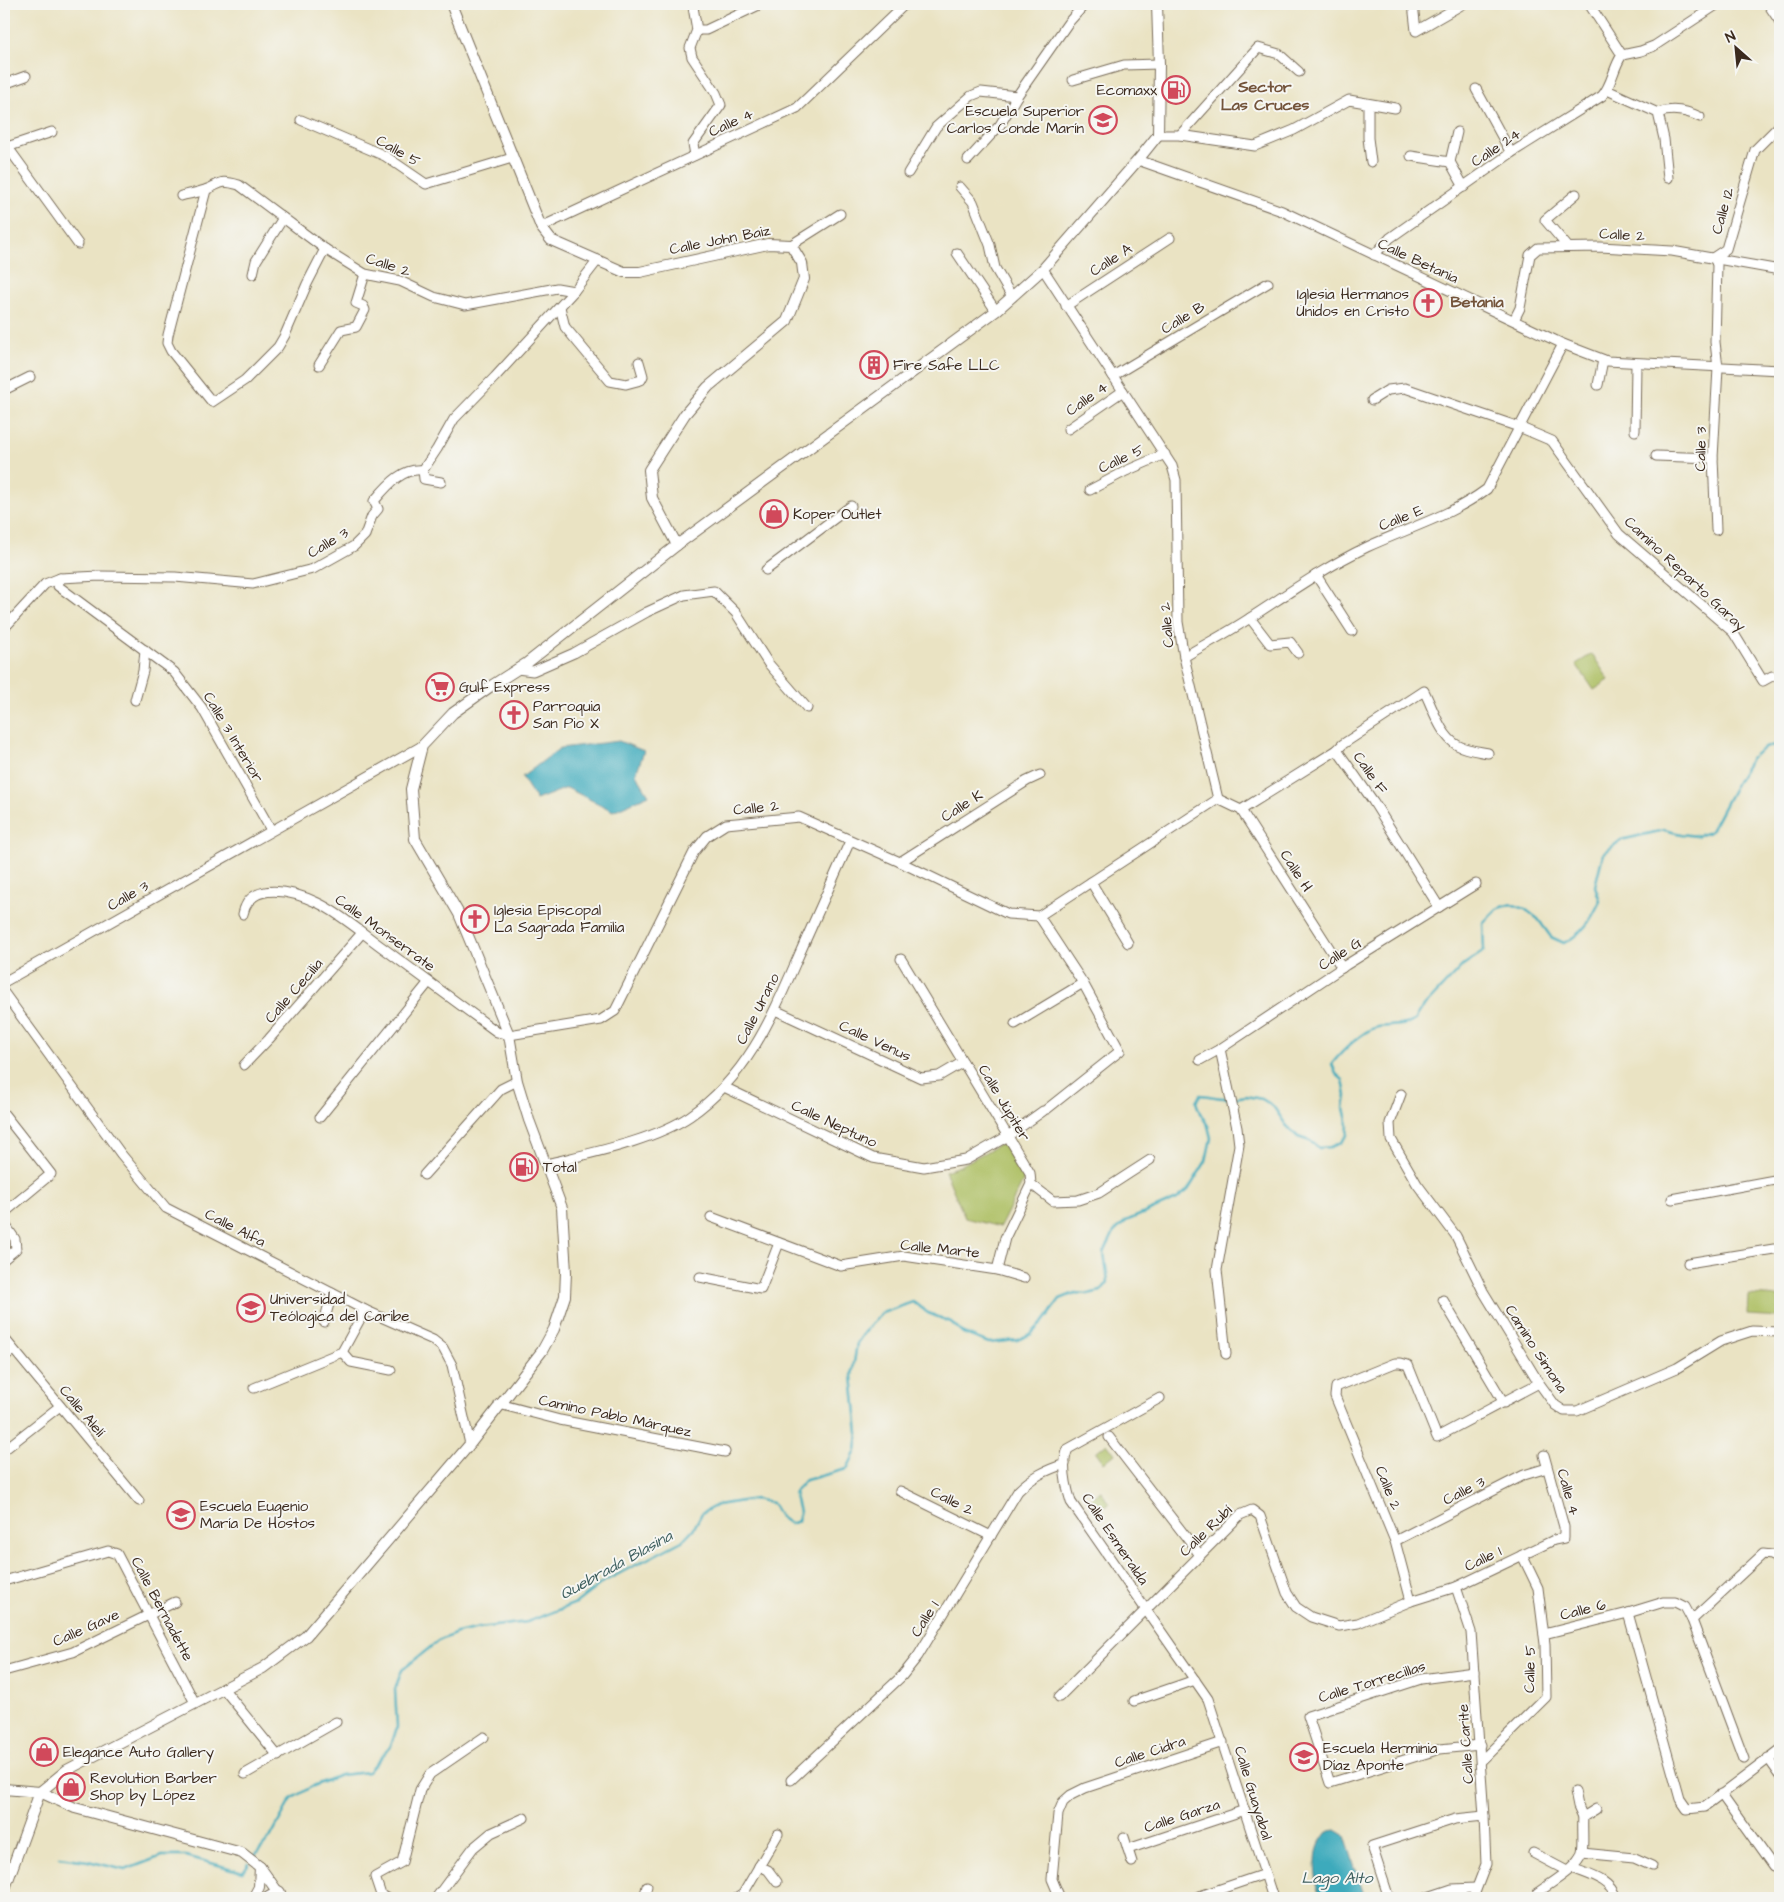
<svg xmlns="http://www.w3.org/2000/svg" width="1784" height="1902" font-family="'Architects Daughter',sans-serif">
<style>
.green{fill:#adbf63;stroke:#747440}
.water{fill:#3daabc;stroke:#3c6a6d}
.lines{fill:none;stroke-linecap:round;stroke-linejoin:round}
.stream{stroke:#3daabc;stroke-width:2.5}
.minor-casing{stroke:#786b58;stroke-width:11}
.tertiary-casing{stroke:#786b58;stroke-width:12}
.primary-casing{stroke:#786b58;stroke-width:16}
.minor{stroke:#fff;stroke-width:9}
.tertiary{stroke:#fff;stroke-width:10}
.primary{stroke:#fff;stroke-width:14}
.labels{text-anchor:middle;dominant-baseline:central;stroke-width:4;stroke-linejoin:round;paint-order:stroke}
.poi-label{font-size:15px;fill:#3b2a1e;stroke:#f6f6f2;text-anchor:start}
.street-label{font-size:15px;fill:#3b2a1e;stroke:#f6f6f2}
.neighbourhood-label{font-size:16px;font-weight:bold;fill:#73533a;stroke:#f6f6f2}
.water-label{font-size:16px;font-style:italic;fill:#3c5d5d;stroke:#f6f6f2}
</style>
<rect width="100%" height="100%" fill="#f6f6f2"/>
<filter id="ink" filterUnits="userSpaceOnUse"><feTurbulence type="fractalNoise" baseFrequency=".02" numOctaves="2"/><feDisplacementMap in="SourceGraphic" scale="10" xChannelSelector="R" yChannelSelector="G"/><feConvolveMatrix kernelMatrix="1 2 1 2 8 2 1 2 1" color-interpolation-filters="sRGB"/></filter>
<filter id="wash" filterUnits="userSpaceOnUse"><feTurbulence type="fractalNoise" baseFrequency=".0096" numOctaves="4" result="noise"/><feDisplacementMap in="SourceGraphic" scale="20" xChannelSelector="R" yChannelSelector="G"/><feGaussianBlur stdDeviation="1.12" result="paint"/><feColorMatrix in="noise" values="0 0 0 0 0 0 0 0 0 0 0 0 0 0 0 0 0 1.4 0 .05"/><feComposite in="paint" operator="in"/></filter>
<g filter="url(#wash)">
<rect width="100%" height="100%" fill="#eae3c3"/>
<g class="green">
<path d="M1592,654l17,26 -15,10 -18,-26z"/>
<path d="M1000,1144l5,1 19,34 -24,48 -35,-9 -20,-47 15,-5z"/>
<path d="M1749,1295l31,2v20l-32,-2z"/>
<path d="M1107,1443l8,11 -11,9 -8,-11z"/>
<path d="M1101,1491l8,13 -12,7 -8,-12z"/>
</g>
<g class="water">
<path d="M619,741l25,10 -8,23 13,21 -36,16 -46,-23 -31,12 -14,-23 38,-29z"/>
<path d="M1335,1830l10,6 20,62h-48c4,-27 -10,-42 11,-67z"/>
</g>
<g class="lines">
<g class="stream">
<path d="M1234,1098l12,-2 16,3 11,7 13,19 12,12 12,4 9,7 11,-1 10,-4 7,-8 1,-10 -4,-17 2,-12 -3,-16 -7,-6 -4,-10c9,-12 31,-34 46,-37 12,-2 27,0 38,-7l2,-7 45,-48 21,-14 -1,-28 14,-14 14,-5 14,5 13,10 13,18 13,6c20,-11 26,-21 36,-42l-5,-15 8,-32 18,-14 43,-10 17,4 15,2 14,-4c12,-18 33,-69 48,-80 7,-5 15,-7 22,-8"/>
<path d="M59,1857l29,4 37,9 37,-14h24l57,16 6,-9"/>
<path d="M253,1858l17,-20 21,-39 20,-12 29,-12 28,-3 23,-26 6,-19 -2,-38 7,-19 36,-29 19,-8 22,-5 48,-6 49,-19 27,-21 79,-41 12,-13 8,-15 15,-8 38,-6 17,4 8,14 10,7 8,-3 1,-9 -5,-20 12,-12 41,-11 9,-18 2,-18 -6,-57 5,-33 10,-14 15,-16 31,-11 15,11 23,9 12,11 26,10 28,-3 14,-6 12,-12 17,-23 15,-6 13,1 13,-3 7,-9 -4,-29 10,-21 12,-11 51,-22 11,-9 18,-29 5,-23 -3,-12 -8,-13 -4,-11 4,-7c10,0 18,4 28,3"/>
</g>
</g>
</g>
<g filter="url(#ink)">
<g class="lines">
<defs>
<g id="minor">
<path d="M1413,4l3,27 47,-27"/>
<path d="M1589,4l33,51"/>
<path d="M1768,4l12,18"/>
<path d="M697,30h9l55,-26"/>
<path d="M1622,55l19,-4 13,-5 64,-42"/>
<path d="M1073,80l51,-15 35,-1"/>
<path d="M4,84l22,-8"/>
<path d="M1476,89l35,64"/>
<path d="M1607,90l51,23 6,26 4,39"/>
<path d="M1368,104v34l3,24"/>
<path d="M1658,113c13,-5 29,-2 42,4"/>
<path d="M301,120l84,36 41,28 86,-26"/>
<path d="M1158,135h22l75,11 39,-16 55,-30 46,8"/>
<path d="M1180,135l78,-87 21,6 20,18"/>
<path d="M4,142l74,102"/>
<path d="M7,147l45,-15"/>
<path d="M695,155l-2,-11 28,-39 -5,-12 -24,-36 -2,-9 7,-18 -4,-23 3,-3"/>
<path d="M1411,156l39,6 14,25"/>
<path d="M968,160l32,-35 17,-29 51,-73 17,-19"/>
<path d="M1138,160l144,51 281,133 44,17 173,9"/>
<path d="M1450,162l7,-30"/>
<path d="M908,173l28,-46 35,-31 10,-4 36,4"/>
<path d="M960,187l13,15 17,43 5,23 17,29"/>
<path d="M206,190l-38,145 -1,8 4,8 41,51 33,-22 33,-33 7,-12 22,-51 18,-35"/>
<path d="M181,196c7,-2 16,-3 24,-6 17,-6 13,-11 34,-5l86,64 40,25 35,7 34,16 31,8 92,-17 17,3 24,-31"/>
<path d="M541,227l256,-119 108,-104"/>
<path d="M791,245l49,-31"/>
<path d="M1568,247l-23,-27 31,-26"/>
<path d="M957,253l39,58"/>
<path d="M1374,255l16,-17 121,-85 91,-57c10,-11 11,-28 20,-41"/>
<path d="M1043,269l129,197 4,14 2,142 6,35 34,142"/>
<path d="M253,274l3,-13 27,-43"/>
<path d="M1066,306l104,-68"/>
<path d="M560,307l5,20 45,54 16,3 15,-4 2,-4 -4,-14"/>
<path d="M1514,320l6,-12 10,-53 8,-7 62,-1 72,4 108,19"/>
<path d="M319,365l22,-35 15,-3 9,-17 -2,-4 -7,-3 9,-29"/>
<path d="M1113,376l155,-93"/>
<path d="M1598,385l5,-25"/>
<path d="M4,390l26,-13"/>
<path d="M1372,400l16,-10 17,-2 114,39 33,14 67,93 114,98 30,49 9,-5"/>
<path d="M1068,429l55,-38"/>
<path d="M1635,431l1,-67"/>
<path d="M1656,456l57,2"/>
<path d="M423,470l1,9 17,3"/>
<path d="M1090,490l36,-19 39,-17"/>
<path d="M1716,530l-3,-72 5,-90 -3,-26 2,-77 -3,-8 12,-8 29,-99 25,-25"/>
<path d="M766,570l85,-64"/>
<path d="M1316,575l36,56"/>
<path d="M60,578l-2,8 116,86 28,36 69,122"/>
<path d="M1250,618l20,26 20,-2 8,11"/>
<path d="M8,624l37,-40 15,-6 40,-2 75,1 78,7 60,-15 41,-23 11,-11 7,-19 6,-7 -4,-8c13,-15 27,-33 49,-31l14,-21 17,-30 41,-42 79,-86"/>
<path d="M1184,657c23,-14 47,-26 69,-41 37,-24 74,-50 114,-69 41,-19 84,-31 120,-58l76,-145"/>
<path d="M517,669l16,2 41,-18 73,-41 37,-17 30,-4 22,22 32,50 39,45"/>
<path d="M135,700l8,-29 2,-21"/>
<path d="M1337,750l36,51 66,106"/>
<path d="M1218,799l23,11 101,158"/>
<path d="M1241,810l96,-60 6,-6 81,-53c9,17 16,44 33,54 9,5 21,6 31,8"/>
<path d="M900,862l127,-81 13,-6"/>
<path d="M1091,882l37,61"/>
<path d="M243,914c7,-35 52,-22 75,-11 20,9 47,32 65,45 38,28 76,56 114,84l12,3 92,-15 14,-9 79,-159 13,-16 19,-12 73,-7 101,45 108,52 31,2 179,-117"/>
<path d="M1039,916l44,67 37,68 -73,58"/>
<path d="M901,959l129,214 1,11 -26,54 -8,32"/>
<path d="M4,982l418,-236"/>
<path d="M4,993l117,161 45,54 199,102 68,30 10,8 9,17 18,79"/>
<path d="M775,1010l146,68 18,-2 24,-14"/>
<path d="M1015,1024l68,-41"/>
<path d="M1220,1049l17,79 2,17 -22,125 9,84"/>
<path d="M1200,1060l20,-11 126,-84 130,-81"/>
<path d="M244,1065l25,-26 93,-106"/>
<path d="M724,1087l149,71 51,9 42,-7 42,-24 35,-25"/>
<path d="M1401,1094l-11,29 1,16 26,45 39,52 27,55 56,92 16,22 9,6h13l100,-43 44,-27 31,-10 28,1"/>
<path d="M4,1114l47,60 -47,39"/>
<path d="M320,1117l109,-135"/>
<path d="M546,1164c44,-11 107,-23 144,-48 58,-40 82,-99 109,-161 17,-38 34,-76 51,-114"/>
<path d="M424,1175l77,-86 16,-8"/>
<path d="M1031,1184l22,17 25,-1 21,-7 51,-33"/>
<path d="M1672,1199l108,-20"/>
<path d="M711,1217l130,49 63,-10 93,14 27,8"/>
<path d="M4,1223l11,16 1,10 -12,10"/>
<path d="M1688,1263l92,-15"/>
<path d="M700,1277l61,12 18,-46"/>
<path d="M1443,1300l61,103"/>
<path d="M324,1322l8,-29"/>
<path d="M4,1338l135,163"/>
<path d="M342,1352l9,10 40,8"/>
<path d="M4,1357l9,-7"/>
<path d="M254,1388l88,-36 23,-42"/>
<path d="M1160,1398l-92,51c-7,15 -2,37 3,53l137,197 64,196"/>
<path d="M499,1404l61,16 165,32"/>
<path d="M1109,1437l91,118"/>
<path d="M4,1450l56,-44"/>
<path d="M900,1491l91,45"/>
<path d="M1395,1541l129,-66 23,-7"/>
<path d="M4,1581l104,-30 9,3 78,149"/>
<path d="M1456,1587l15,45 13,184 2,48 -13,34"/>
<path d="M1411,1601l-16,-60 -60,-145 1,-9 59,-24h6l7,2 29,72 102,-54"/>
<path d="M1628,1613l52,186 7,10 18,-2 75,-57"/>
<path d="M1692,1620l71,-66 9,1 8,7"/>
<path d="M1544,1634l84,-21 36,-11h11l10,5 7,13 52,139"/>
<path d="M4,1671l69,-19 102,-50"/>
<path d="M1474,1672l-53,7 -113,37 22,67 110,-34 40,-4"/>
<path d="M223,1688l55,68"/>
<path d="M1059,1697l181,-182 12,-5 8,6 27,77 9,14 15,10 28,9 19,-3 53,-22 45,-14 98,-47 10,-2v-11l-20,-72"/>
<path d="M1134,1701l61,-21"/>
<path d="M1768,1758l12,17"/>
<path d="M1481,1761l65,-64 -1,-53 -7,-56 -16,-33"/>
<path d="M245,1774l91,-52"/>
<path d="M791,1780l111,-104 16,-20 100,-165c14,-14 28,-21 47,-27"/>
<path d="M1575,1791l3,15 5,11"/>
<path d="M1721,1794l52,73"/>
<path d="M1124,1837l8,25"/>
<path d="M1128,1849l117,-39"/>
<path d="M1533,1853l34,18"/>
<path d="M1582,1853l52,5 18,8"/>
<path d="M759,1866l9,4 9,12"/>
<path d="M1572,1868c17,7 38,11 44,30"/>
<path d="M386,1898l-5,-3 -6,-18 27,-15 18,-72 10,-16 54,-37"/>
<path d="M436,1898l37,-50 18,-15 33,-15"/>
<path d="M644,1898l3,-12"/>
<path d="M737,1898l6,-4 35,-60"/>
<path d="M1060,1898l-8,-19 6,-65 5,-12 8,-7 14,-7 138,-46"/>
<path d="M1194,1898l71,-24"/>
<path d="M1389,1898l-17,-52 83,-27 29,-3"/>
<path d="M1425,1898l27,-9 24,-1"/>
<path d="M1536,1898l1,-5c12,-9 41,-25 45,-40 2,-10 0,-25 1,-36l13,-8"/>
</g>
<g id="tertiary">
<path d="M451,4l90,223 10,13 73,32h16l128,-28 23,1 11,18 2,16 -17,42 -79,66 -23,27 -36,56 3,28 25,47"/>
<path d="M4,1789l36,3 35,16 167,45 18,14 22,31"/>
<path d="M4,1891l36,-99 27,-22 196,-102 43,-32 164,-192 72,-93 12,-22 11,-33 1,-24 -4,-64 -33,-88 -12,-39 -8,-46 -50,-121 -44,-75 -4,-50 11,-43 31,-33 38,-27 36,-23 150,-118 319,-234 47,-42 95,-109 20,-25 1,-71 -2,-60"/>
<path d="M253,1898l6,-11 1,-20"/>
</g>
<path id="primary" d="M269,1898l9,-5"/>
</defs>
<use href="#minor" class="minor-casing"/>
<use href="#tertiary" class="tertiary-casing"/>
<use href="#primary" class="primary-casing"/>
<use href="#minor" class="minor"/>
<use href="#tertiary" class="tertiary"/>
<use href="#primary" class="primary"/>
</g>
</g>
<defs>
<symbol id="fuel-ring" viewBox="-11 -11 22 22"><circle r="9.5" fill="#f6f6f2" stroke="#d1495b" stroke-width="1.5"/><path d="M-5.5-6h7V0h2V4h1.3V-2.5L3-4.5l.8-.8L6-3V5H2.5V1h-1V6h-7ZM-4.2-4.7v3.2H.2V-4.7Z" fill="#d1495b"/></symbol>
<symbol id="school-ring" viewBox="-11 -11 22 22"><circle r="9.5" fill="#f6f6f2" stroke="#d1495b" stroke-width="1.5"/><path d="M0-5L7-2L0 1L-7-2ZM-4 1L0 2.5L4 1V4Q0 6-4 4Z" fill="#d1495b"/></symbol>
<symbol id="church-ring" viewBox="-11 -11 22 22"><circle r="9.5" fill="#f6f6f2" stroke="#d1495b" stroke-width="1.5"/><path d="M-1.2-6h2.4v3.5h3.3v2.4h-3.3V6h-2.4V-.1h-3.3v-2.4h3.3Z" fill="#d1495b"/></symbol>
<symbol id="building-ring" viewBox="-11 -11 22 22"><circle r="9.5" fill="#f6f6f2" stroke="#d1495b" stroke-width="1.5"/><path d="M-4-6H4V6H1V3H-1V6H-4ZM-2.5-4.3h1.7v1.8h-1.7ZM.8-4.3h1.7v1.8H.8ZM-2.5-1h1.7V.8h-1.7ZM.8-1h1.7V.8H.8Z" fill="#d1495b"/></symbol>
<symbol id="shop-ring" viewBox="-11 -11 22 22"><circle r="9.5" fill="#f6f6f2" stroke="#d1495b" stroke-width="1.5"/><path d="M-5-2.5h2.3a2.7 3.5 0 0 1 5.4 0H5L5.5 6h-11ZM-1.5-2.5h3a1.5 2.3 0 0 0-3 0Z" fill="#d1495b"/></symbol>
<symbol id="supermarket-ring" viewBox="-11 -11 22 22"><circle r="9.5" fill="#f6f6f2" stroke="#d1495b" stroke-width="1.5"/><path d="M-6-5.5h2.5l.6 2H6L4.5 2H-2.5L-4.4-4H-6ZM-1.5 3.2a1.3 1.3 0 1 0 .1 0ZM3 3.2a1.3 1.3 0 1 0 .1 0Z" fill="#d1495b"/></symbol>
<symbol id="university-ring" viewBox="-11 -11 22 22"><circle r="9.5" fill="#f6f6f2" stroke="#d1495b" stroke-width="1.5"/><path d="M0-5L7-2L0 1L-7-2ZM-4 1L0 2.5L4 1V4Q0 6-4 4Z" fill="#d1495b"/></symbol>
</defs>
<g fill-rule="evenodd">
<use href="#fuel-ring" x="1160" y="74" width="32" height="32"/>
<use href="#school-ring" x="1087" y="104" width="32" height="32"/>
<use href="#church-ring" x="1412" y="287" width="32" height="32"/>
<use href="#building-ring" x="858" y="349" width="32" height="32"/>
<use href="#shop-ring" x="758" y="498" width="32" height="32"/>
<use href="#supermarket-ring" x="424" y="671" width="32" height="32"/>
<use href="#church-ring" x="498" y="699" width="32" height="32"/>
<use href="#church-ring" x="459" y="903" width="32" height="32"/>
<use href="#fuel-ring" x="508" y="1151" width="32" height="32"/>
<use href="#university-ring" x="235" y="1292" width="32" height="32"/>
<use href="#school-ring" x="165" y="1499" width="32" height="32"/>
<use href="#shop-ring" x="28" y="1736" width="32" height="32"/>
<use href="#school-ring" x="1288" y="1741" width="32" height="32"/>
<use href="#shop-ring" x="55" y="1771" width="32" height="32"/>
</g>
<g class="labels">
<g class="poi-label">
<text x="1157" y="90" text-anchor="end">Ecomaxx</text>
<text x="1084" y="111" text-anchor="end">Escuela Superior<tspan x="1084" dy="17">Carlos Conde Marín</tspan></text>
<text x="1409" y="294" text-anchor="end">Iglesia Hermanos<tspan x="1409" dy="17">Unidos en Cristo</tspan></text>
<text x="893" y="365">Fire Safe LLC</text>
<text x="793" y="514">Koper Outlet</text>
<text x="459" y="687">Gulf Express</text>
<text x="533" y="706">Parroquia<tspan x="533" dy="17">San Pio X</tspan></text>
<text x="494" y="910">Iglesia Episcopal<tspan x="494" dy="17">La Sagrada Familia</tspan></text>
<text x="543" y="1167">Total</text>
<text x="270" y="1299">Universidad<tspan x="270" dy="17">Teólogica del Caribe</tspan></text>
<text x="200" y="1506">Escuela Eugenio<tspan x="200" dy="17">María De Hostos</tspan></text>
<text x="1323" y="1748">Escuela Herminia<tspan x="1323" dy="17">Díaz Aponte</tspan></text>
<text x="63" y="1752">Elegance Auto Gallery</text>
<text x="90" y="1778">Revolution Barber<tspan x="90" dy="17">Shop by López</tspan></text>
</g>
<g class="street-label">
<text transform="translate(731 123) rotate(-25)">Calle 4</text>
<text transform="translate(1496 148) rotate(-34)">Calle 24</text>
<text transform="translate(398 151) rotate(30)">Calle 5</text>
<text transform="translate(1723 211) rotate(-74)">Calle 12</text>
<text transform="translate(1622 235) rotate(3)">Calle 2</text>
<text transform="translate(720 240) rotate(-11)">Calle John Baiz</text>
<text transform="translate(1111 260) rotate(-33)">Calle A</text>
<text transform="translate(1418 261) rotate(25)">Calle Betania</text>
<text transform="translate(388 265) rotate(18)">Calle 2</text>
<text transform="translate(1183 318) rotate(-31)">Calle B</text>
<text transform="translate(1087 399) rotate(-35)">Calle 4</text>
<text transform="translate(1701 449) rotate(-89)">Calle 3</text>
<text transform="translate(1121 459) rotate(-25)">Calle 5</text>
<text transform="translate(1401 518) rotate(-22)">Calle E</text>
<text transform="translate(328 543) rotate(-31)">Calle 3</text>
<text transform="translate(1685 574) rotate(43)">Camino Reparto Garay</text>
<text transform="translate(1167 625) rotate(-95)">Calle 2</text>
<text transform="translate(233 737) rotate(59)">Calle 3 Interior</text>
<text transform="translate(1370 773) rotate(55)">Calle F</text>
<text transform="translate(962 806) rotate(-33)">Calle K</text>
<text transform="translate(756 808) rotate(-6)">Calle 2</text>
<text transform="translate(1296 871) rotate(57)">Calle H</text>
<text transform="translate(128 896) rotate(-30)">Calle 3</text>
<text transform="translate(385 933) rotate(36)">Calle Monserrate</text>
<text transform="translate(1340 954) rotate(-33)">Calle G</text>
<text transform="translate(294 991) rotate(-49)">Calle Cecilia</text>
<text transform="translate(758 1009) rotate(-63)">Calle Urano</text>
<text transform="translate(875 1041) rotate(25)">Calle Venus</text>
<text transform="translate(1004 1103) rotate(59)">Calle Júpiter</text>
<text transform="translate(834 1124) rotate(25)">Calle Neptuno</text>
<text transform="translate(235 1228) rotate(27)">Calle Alfa</text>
<text transform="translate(940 1249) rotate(6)">Calle Marte</text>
<text transform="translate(1536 1349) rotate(57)">Camino Simona</text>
<text transform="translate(82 1411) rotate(50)">Calle Alelí</text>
<text transform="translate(615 1416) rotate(12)">Camino Pablo Márquez</text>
<text transform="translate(1388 1488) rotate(68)">Calle 2</text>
<text transform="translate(1464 1491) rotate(-27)">Calle 3</text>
<text transform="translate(1568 1492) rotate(74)">Calle 4</text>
<text transform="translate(952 1501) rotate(27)">Calle 2</text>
<text transform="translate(1206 1531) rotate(-44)">Calle Rubí</text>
<text transform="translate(1115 1539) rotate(56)">Calle Esmeralda</text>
<text transform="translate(1483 1559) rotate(-26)">Calle 1</text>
<text transform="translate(162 1609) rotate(62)">Calle Bernadette</text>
<text transform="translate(1583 1610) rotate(-14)">Calle 6</text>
<text transform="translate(925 1619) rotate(-58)">Calle 1</text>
<text transform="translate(86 1628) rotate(-24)">Calle Gave</text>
<text transform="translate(1530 1669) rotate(-89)">Calle 5</text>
<text transform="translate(1372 1682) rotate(-17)">Calle Torrecillas</text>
<text transform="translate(1466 1744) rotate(-94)">Calle Carite</text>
<text transform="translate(1150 1752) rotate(-18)">Calle Cidra</text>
<text transform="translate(1253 1793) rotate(73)">Calle Guayabal</text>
<text transform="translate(1182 1816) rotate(-18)">Calle Garza</text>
</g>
<g class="neighbourhood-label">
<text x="1265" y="87">Sector<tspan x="1265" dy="18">Las Cruces</tspan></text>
<text x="1477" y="302">Betania</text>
</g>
<g class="water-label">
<text transform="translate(616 1565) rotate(-29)">Quebrada Blasina</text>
<text x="1337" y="1878">Lago Alto</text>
</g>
</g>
<rect width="1784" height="1902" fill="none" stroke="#f6f6f2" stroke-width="20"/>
<g transform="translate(1736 48) rotate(333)" stroke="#f6f6f2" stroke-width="4" paint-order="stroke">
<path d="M0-4L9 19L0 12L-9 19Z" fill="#3b2a1e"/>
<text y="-8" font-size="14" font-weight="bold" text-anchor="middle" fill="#3b2a1e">N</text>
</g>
</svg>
